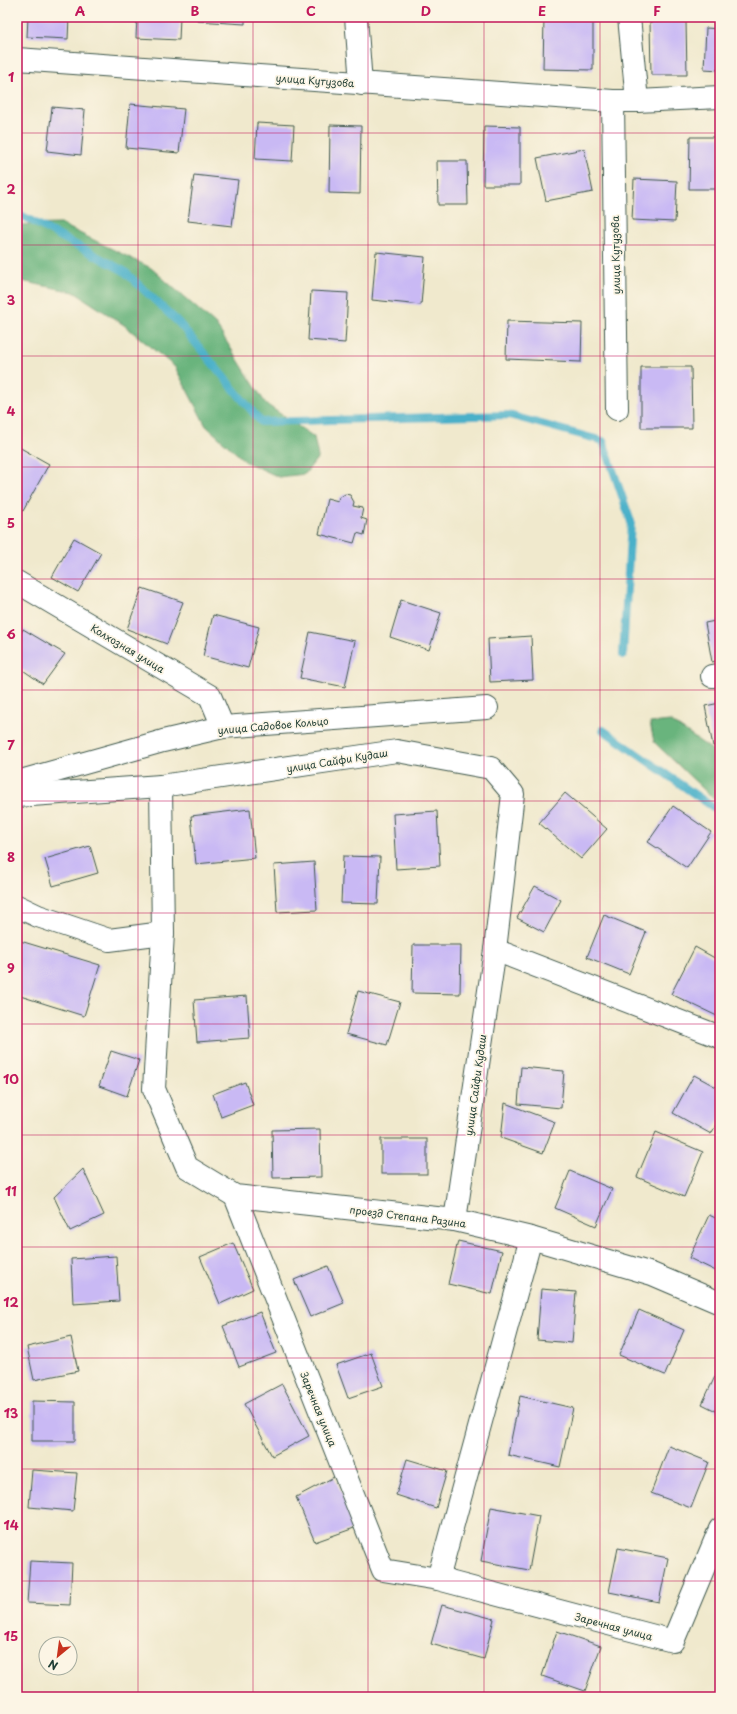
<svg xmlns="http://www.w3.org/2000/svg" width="737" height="1714" font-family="'Playpen Sans',sans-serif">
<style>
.forest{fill:#69b47d;stroke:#447858}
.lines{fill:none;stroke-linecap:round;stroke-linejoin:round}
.stream{stroke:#4ab0c9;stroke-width:8}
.building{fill:#c9b9f4}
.minor-casing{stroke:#3e574b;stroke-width:24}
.minor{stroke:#fff;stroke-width:22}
.grid{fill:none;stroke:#c2185b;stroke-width:1;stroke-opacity:0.55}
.labels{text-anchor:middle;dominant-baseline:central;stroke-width:3.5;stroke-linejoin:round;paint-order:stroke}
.street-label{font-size:10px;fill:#1f3d34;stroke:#fcf5e5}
.neatline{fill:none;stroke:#c2185b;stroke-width:1.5}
.grid-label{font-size:13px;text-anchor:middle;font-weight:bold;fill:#c2185b}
</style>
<rect width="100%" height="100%" fill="#fcf5e5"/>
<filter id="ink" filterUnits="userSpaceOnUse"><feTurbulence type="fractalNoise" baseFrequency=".025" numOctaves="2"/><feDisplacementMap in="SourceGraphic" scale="8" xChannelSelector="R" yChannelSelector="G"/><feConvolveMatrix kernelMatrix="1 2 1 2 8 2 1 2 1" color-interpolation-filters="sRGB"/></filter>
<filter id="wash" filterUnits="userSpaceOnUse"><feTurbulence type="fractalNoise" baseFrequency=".012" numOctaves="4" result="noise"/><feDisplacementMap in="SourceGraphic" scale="16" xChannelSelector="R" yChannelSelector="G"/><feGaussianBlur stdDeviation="0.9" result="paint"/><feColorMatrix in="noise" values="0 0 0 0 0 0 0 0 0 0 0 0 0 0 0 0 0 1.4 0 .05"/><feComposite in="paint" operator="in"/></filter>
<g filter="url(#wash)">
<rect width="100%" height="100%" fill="#f0e9cd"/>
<g class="forest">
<path d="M61,224l90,44 65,57 50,79 48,33 4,20 -13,17 -26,3 -33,-15 -40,-36 -31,-59 -51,-42 -50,-33 -48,-10 -9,-3v-54z"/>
<path d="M670,721l50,34v50l-66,-63 -4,-19z"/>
</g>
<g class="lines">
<g class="stream">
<path d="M17,213l107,58 55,52 82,99 248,-7 94,26 28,81 -8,133"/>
<path d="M603,730l117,82"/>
</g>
</g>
<g id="blocks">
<g class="building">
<path d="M28,17h41l-1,22 -41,-2z"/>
<path d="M137,17h43l-1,23 -43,-2z"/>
<path d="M197,17h48v7l-48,-3z"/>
<path d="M544,18h49v52l-50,-1z"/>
<path d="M686,21l1,54h-36l-1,-53z"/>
<path d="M706,28l14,1v41l-16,-1z"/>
<path d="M130,104l54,5 -5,44 -53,-5z"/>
<path d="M52,107l33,3 -4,45 -34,-4z"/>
<path d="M257,123l37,2 -2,36 -37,-2z"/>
<path d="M330,125l31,1 -1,68 -31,-1z"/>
<path d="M484,126l36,1v58h-37z"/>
<path d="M690,137h30v52h-31z"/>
<path d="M584,149l9,43 -47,9 -9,-43z"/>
<path d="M437,161h30l1,44h-30z"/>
<path d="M194,175l44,5 -6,46 -44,-5z"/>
<path d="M634,179l43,2 -2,41 -43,-2z"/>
<path d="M376,252l49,5 -4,48 -49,-5z"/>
<path d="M311,291l37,2 -3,50 -37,-3z"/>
<path d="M507,321l75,2 -1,39 -75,-3z"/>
<path d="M641,367h50l1,61h-51z"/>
<path d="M17,446l32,18 -26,47 -6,-3z"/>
<path d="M345,494l5,1 4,7 -1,4 10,2 -2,10 6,2 -3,15 -7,-2 -3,10 -35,-9 8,-35 11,3 1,-4z"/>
<path d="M74,538l27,15 -23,39 -26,-15z"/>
<path d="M142,588l41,14 -16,42 -40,-15z"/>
<path d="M401,600l40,13 -12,37 -39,-13z"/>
<path d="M213,615l46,12 -11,41 -45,-12z"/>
<path d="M720,620v40l-8,2 -7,-39z"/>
<path d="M23,629l42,25 -22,30 -26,-18v-26z"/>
<path d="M310,632l45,9 -10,46 -45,-9z"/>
<path d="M531,636l2,44 -43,2 -2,-43z"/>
<path d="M720,703v41l-7,2 -8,-40z"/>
<path d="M565,793l42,36 -26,30 -42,-36z"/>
<path d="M673,806l38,26 -24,36 -39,-26z"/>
<path d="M250,809l5,49 -59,6 -5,-48z"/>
<path d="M437,811l3,55 -44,3 -3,-55z"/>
<path d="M90,846l8,27 -45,13 -8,-27z"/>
<path d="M343,856l37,1 -2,47 -37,-1z"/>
<path d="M314,862l3,48 -40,2 -3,-47z"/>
<path d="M535,886l26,14 -17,32 -27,-14z"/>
<path d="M604,915l42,17 -17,42 -42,-17z"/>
<path d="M17,940l83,25 -16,51 -67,-21z"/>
<path d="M413,945h48l-1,49 -48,-1z"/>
<path d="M695,947l25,14v50l-3,5 -46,-22z"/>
<path d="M358,991l42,11 -13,43 -41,-11z"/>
<path d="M247,996l3,42 -53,4 -3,-42z"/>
<path d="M111,1051l28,9 -12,36 -28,-10z"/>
<path d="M521,1067l43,4 -3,37 -43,-4z"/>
<path d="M694,1075l26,14v29l-9,16 -38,-21z"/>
<path d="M245,1082l8,23 -32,12 -8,-23z"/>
<path d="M505,1103l50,19 -12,31 -42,-15z"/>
<path d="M320,1129l1,48 -48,1 -1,-48z"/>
<path d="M656,1132l47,20 -19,45 -47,-20z"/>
<rect x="381" y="1139" width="46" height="35"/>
<path d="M83,1169l21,46 -34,16 -16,-34z"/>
<path d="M570,1171l42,18 -16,37 -41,-18z"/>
<path d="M709,1215l11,5v53l-31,-15z"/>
<path d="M458,1241l44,10 -10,43 -44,-10z"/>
<path d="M233,1243l20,46 -33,15 -20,-47z"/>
<path d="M116,1256l3,45 -46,3 -2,-45z"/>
<path d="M328,1266l16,37 -34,14 -16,-37z"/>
<path d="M541,1289l35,3 -4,51 -35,-3z"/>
<path d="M639,1310l45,20 -19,45 -46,-20z"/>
<path d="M260,1312l16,41 -37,14 -16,-41z"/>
<path d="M71,1337l7,34 -44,9 -7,-33z"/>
<path d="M371,1353l12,33 -35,12 -12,-33z"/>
<path d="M720,1366v47l-18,-9z"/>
<path d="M282,1384l27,52 -37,20 -28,-52z"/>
<path d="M520,1396l53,12 -13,59 -52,-12z"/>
<path d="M32,1401l43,1v39h-43z"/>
<path d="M669,1446l40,16 -18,46 -40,-15z"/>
<path d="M407,1459l40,12 -11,37 -40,-13z"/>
<path d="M32,1470l45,3 -4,38 -44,-4z"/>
<path d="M334,1477l23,50 -42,15 -19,-45z"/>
<path d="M491,1507l48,9 -10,54 -48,-9z"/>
<path d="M618,1548l50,10 -9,44 -50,-10z"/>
<path d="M30,1561l42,2 -2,42 -43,-2z"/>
<path d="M442,1605l52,14 -10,40 -53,-15z"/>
<path d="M557,1631l44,15 -16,45 -43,-15z"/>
</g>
</g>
</g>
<g filter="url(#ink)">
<use href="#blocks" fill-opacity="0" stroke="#3e574b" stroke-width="1"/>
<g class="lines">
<defs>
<g id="minor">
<path d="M356,17l5,67"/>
<path d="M629,17l8,84"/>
<path d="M17,59l596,42h24l83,-4"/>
<path d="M613,101l4,308"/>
<path d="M17,582l193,114 13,31"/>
<path d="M712,676l8,-1"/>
<path d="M17,782l146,-41 60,-14 264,-19"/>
<path d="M161,786l2,147 -9,156 33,78 48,29 220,24 76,18 121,36 68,29"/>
<path d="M17,796l144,-10 236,-35 94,17 22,26 -18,156 -40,270"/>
<path d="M17,906l21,10 71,24 54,-7"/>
<path d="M495,950l225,87"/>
<path d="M235,1196l148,374 55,9 235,62 47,-112"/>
<path d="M438,1579l93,-341"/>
</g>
</defs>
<use href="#minor" class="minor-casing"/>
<use href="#minor" class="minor"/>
</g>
</g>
<path class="grid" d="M138,17v1680M253,17v1680M368,17v1680M484,17v1680M600,17v1680M17,133h703M17,245h703M17,356h703M17,467h703M17,579h703M17,690h703M17,801h703M17,913h703M17,1024h703M17,1135h703M17,1247h703M17,1358h703M17,1469h703M17,1581h703"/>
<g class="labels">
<g class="street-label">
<text transform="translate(315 80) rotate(4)">улица Кутузова</text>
<text transform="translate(615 255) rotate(-91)">улица Кутузова</text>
<text transform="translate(128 648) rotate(31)">Колхозная улица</text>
<text transform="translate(273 725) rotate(-5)">улица Садовое Кольцо</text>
<text transform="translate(337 760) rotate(-9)">улица Сайфи Кудаш</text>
<text transform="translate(475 1085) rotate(-82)">улица Сайфи Кудаш</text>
<text transform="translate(408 1216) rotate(7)">проезд Степана Разина</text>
<text transform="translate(319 1409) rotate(68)">Заречная улица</text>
<text transform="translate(614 1626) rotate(15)">Заречная улица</text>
</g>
</g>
<rect width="737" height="1714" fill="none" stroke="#fcf5e5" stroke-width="44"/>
<g transform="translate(58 1656) rotate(209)"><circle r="19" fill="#fcf5e5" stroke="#a4ab9e"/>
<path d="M0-3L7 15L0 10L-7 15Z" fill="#c8321e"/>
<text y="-6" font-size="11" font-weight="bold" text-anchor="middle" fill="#1f3d34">N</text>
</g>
<rect x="22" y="22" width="693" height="1670" class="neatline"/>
<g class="grid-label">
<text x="80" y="16">A</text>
<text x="195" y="16">B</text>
<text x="311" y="16">C</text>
<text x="426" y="16">D</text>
<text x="542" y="16">E</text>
<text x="657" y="16">F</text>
<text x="11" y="82">1</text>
<text x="11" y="194">2</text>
<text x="11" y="305">3</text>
<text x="11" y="416">4</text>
<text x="11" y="528">5</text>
<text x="11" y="639">6</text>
<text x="11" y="750">7</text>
<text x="11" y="862">8</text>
<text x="11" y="973">9</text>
<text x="11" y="1084">10</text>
<text x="11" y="1196">11</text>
<text x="11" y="1307">12</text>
<text x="11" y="1418">13</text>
<text x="11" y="1530">14</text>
<text x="11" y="1641">15</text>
</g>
</svg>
